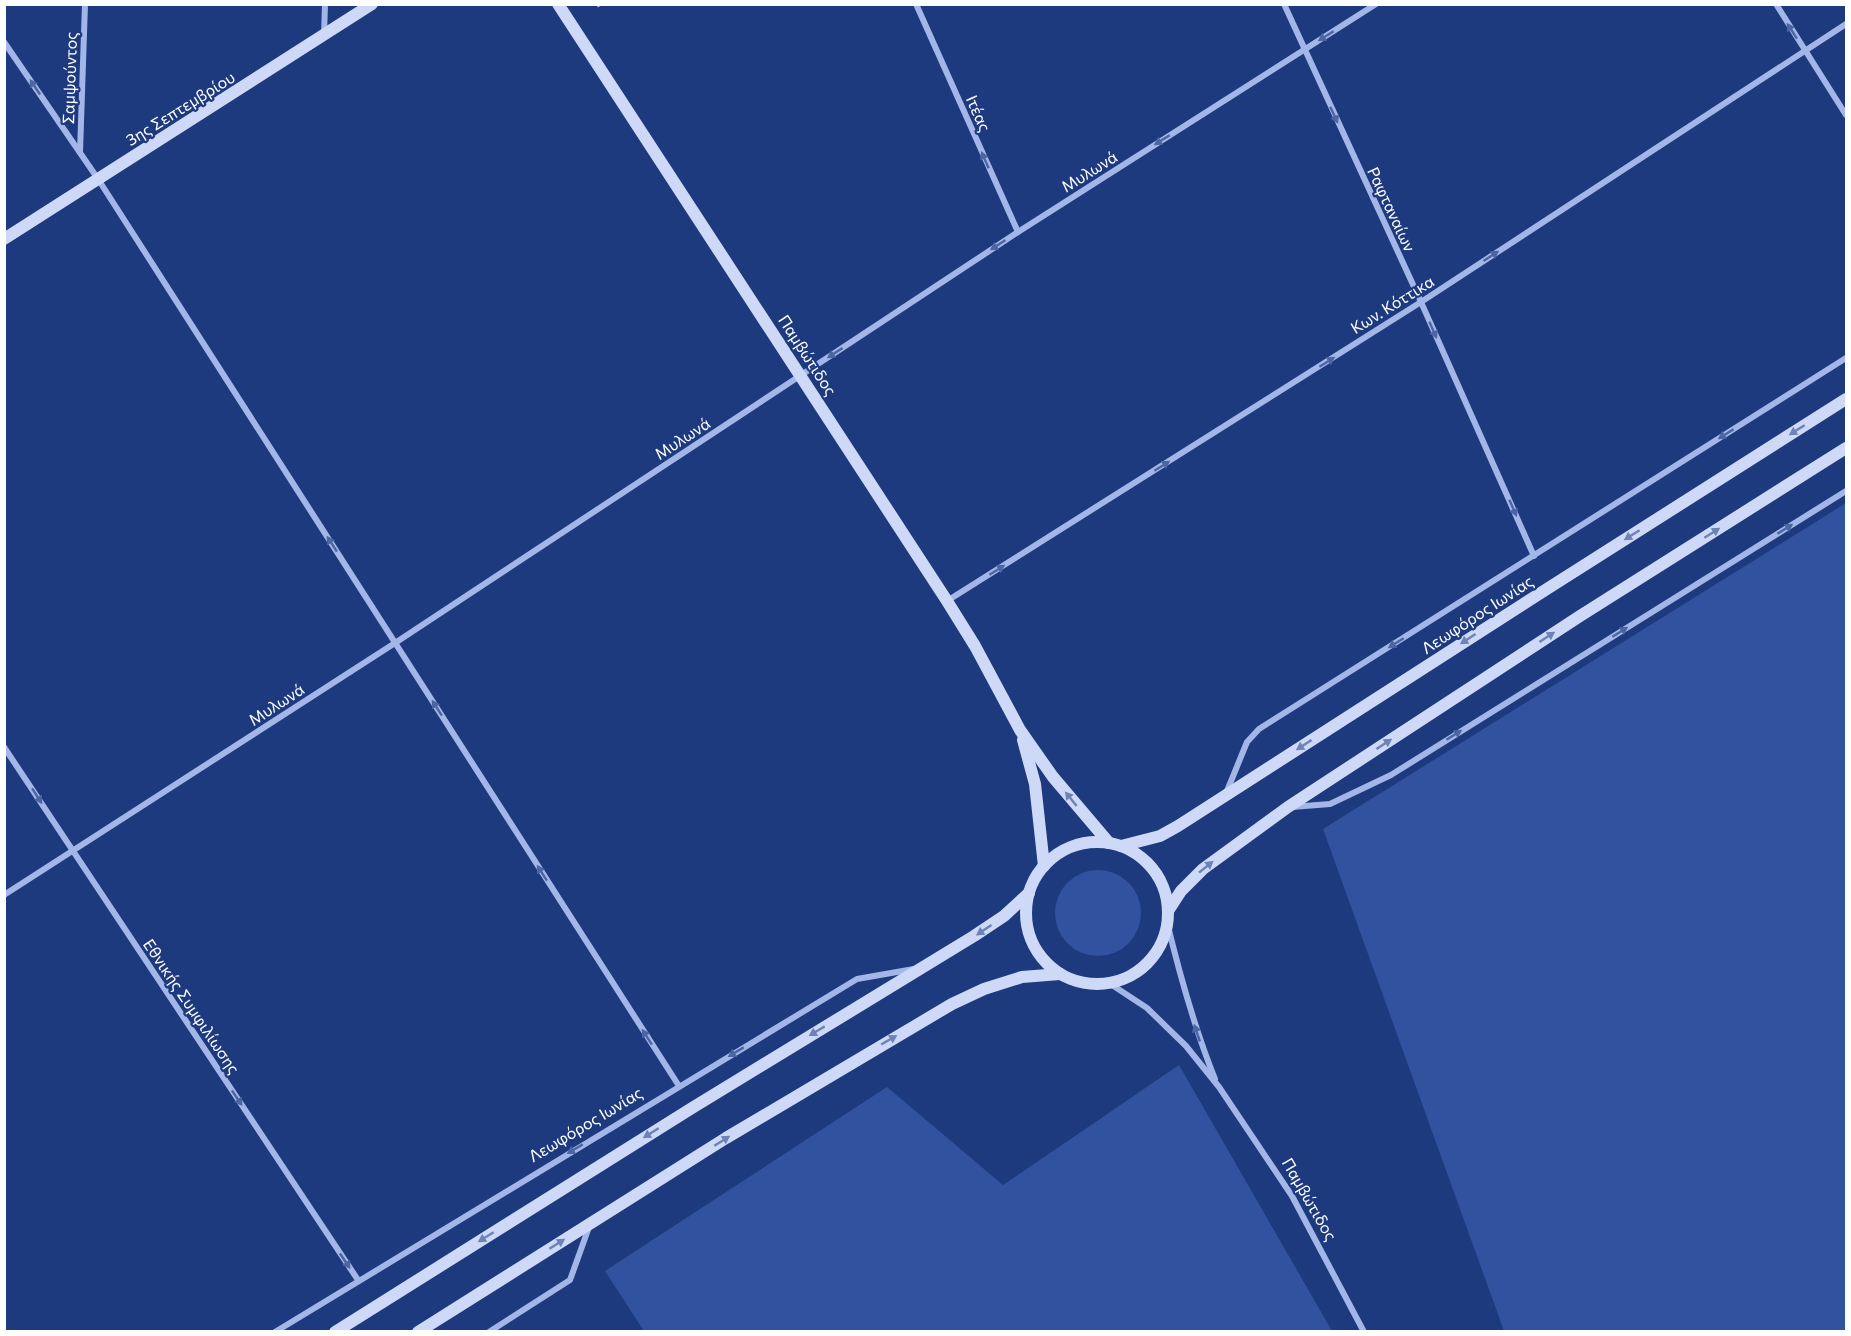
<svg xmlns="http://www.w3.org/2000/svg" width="1851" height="1336" font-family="Commissioner,sans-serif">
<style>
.grass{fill:#31529e}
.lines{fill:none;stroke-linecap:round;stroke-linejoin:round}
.path{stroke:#a2b7e8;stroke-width:4;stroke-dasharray:3 4.5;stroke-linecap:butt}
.street{stroke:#a2b7e8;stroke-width:6}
.secondary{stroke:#cdd9f6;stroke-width:12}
.oneway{fill:#4c66a4}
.oneway2{fill:#6d82b5}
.labels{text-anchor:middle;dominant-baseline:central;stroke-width:4.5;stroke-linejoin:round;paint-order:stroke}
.street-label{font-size:16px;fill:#fff;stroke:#1e3a7f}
</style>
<rect width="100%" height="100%" fill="#1e3a7f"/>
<g class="grass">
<path d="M1846,503v828h-342l-181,-502z"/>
<circle cx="1098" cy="913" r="43"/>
<path d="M1179,1065l153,266h-688l-39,-60 282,-184 116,98z"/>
</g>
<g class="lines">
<path class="path" d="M598,4l2,3 4,-3"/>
<g class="street">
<path d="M916,4l102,228"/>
<path d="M1284,4l137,298 113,254"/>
<path d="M1776,4l70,111"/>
<path d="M324,35l1,-31"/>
<path d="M4,42l94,137 581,907"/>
<path d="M80,152l5,-148"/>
<path d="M947,601l474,-299 425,-278"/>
<path d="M4,747l354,533"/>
<path d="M1227,791l20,-49 12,-13 587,-371"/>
<path d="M1292,807l38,-3 61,-29 455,-284"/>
<path d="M4,895l391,-252 623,-411 358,-228"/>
<path d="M1167,922c13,54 27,105 48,157"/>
<path d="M1109,983l38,25 39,38 33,41 73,109 72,136"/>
<path d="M275,1332l582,-353 57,-10"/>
<path d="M489,1332l81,-52 19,-53"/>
</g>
<g class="secondary">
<path d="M558,4l389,597 28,45 45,84 33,47 56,66"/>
<path d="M4,239l368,-235"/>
<path d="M1023,740l12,44 9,82"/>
<circle cx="1097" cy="913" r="71"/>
<path d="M1121,846l39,-10 18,-10 372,-239 296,-188"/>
<path d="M1168,911l13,-20 22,-22 85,-62 292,-191 266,-168"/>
<path d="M335,1332l357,-224 282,-172 30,-20 25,-23"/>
<path d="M418,1332l308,-194 226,-134 32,-15 38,-12 38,-3"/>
</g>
</g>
<defs><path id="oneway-solid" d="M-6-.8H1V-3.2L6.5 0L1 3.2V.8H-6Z" transform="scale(1.5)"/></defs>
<g class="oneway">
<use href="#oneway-solid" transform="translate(1792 31) rotate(-123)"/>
<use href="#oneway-solid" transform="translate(1326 36) rotate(148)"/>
<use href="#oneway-solid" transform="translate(35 87) rotate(-124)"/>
<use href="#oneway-solid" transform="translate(1334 115) rotate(65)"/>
<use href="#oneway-solid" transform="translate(1162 140) rotate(148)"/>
<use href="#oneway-solid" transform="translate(985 160) rotate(-114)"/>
<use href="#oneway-solid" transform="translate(998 245) rotate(147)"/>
<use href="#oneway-solid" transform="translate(1491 256) rotate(-33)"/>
<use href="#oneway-solid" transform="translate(1433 330) rotate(66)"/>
<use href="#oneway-solid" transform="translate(835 353) rotate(147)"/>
<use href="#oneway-solid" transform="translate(1327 362) rotate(-32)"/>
<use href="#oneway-solid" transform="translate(1726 434) rotate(148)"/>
<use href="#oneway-solid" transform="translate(1162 466) rotate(-32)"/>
<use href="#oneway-solid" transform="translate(1513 508) rotate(66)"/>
<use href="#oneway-solid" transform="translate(1785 529) rotate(-32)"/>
<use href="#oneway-solid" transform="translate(332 544) rotate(-123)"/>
<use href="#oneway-solid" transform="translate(997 570) rotate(-32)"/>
<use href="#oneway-solid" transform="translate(1620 632) rotate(-32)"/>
<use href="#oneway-solid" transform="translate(1396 643) rotate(148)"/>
<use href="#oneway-solid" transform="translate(437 708) rotate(-123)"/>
<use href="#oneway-solid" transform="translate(1454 735) rotate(-32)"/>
<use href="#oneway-solid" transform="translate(37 796) rotate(57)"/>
<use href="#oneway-solid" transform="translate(542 873) rotate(-123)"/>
<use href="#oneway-solid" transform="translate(1197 1033) rotate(-109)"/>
<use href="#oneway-solid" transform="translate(647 1037) rotate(-123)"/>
<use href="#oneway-solid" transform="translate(736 1052) rotate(149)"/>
<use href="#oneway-solid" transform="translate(237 1098) rotate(56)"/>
<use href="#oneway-solid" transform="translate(575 1149) rotate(149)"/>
<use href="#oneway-solid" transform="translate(345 1261) rotate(56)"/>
</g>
<g class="oneway2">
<use href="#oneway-solid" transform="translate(1797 430) rotate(148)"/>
<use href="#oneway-solid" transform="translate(1712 533) rotate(-32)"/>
<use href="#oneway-solid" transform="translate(1632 535) rotate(148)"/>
<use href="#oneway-solid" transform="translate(1547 637) rotate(-33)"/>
<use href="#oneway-solid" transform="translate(1468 639) rotate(147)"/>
<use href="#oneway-solid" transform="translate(1384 744) rotate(-33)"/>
<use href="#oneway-solid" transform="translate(1304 745) rotate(147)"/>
<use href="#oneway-solid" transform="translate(1071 799) rotate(-129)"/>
<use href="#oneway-solid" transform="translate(1206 867) rotate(-39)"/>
<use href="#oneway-solid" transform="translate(984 930) rotate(146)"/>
<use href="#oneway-solid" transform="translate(817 1031) rotate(149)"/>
<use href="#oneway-solid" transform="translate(889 1040) rotate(-30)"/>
<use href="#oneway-solid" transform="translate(651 1133) rotate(148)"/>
<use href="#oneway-solid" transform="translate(722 1141) rotate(-32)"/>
<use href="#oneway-solid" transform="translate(486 1237) rotate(148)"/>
<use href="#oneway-solid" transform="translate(557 1244) rotate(-32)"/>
</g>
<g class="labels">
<g class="street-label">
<text transform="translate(69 78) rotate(-88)">Σαμψούντος</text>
<text transform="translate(180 108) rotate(-32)">3ης Σεπτεμβρίου</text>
<text transform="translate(979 113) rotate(66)">Ιτέας</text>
<text transform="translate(1089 171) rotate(-32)">Μυλωνά</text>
<text transform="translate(1392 209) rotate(65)">Ραφταναίων</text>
<text transform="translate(1392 304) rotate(-32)">Κων. Κόττικα</text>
<text transform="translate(808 355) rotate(57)">Παμβώτιδος</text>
<text transform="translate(682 438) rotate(-33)">Μυλωνά</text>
<text transform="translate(1477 614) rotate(-33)">Λεωφόρος Ιωνίας</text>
<text transform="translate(276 704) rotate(-33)">Μυλωνά</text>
<text transform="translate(192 1006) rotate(56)">Εθνικής Συμφιλίωσης</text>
<text transform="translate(585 1124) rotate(-31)">Λεωφόρος Ιωνίας</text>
<text transform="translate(1310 1199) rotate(60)">Παμβώτιδος</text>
</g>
</g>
<rect width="1851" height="1336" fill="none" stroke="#ffffff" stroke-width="12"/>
</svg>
